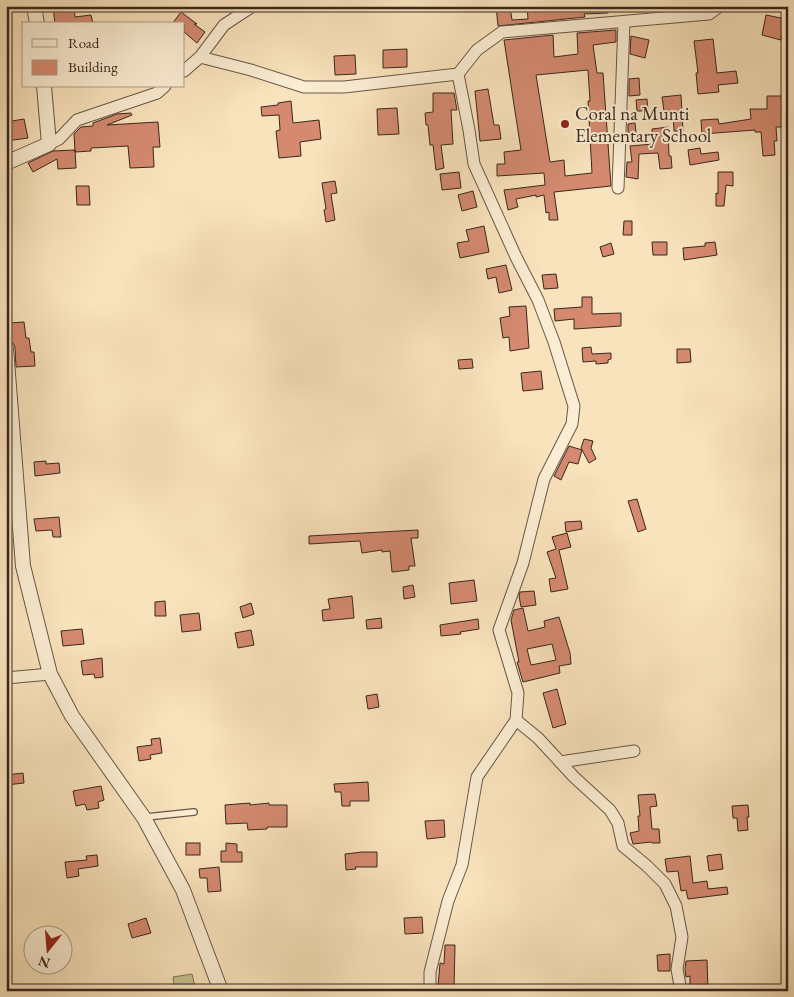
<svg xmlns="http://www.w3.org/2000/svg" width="794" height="997" font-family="'EB Garamond',serif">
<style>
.green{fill:#c3c28d;stroke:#7e7456}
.building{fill:#d58a70;stroke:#38271f;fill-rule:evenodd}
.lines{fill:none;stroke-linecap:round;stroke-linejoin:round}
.service-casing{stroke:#685646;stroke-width:8}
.minor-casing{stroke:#685646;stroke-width:13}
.tertiary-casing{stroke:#685646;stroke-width:16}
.service{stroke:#fbedd3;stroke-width:5.5}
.minor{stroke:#fbedd3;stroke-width:11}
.tertiary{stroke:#fbedd3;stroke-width:14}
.poi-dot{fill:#8f2418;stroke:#fbedd3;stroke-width:2}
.labels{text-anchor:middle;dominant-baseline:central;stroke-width:4;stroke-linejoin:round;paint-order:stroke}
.poi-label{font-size:19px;fill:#38271f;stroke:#fbedd3;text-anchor:start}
</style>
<rect width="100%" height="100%" fill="#f9e3bc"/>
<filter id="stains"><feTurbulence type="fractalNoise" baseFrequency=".004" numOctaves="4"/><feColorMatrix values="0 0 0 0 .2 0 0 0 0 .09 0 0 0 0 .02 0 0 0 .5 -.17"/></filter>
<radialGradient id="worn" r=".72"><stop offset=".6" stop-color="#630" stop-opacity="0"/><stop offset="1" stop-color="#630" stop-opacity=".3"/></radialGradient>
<path class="green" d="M192,974l4,17h-26v-3l4,-3 -1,-8z"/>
<g class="building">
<path d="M53,6h21l1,11 16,-2 2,9h-38z"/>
<path d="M496,6h14l2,14 16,-1 -1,-13h81v7l-24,1 1,3 -87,9z"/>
<path d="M181,12l16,12h-3l11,8 -8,11 -13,-11v-8h-12z"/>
<path d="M766,15l20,4 -5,21 -19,-5z"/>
<path d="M616,30v12l-23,3 4,28h6l8,113 -57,6 4,28h-9v-8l-3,1 -2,-18 -8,2v-2l-20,4 2,8 -10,3 -4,-20 41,-5 -1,-12 -47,3v-12h8l-1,-12 17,-2 -17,-110 49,-5 1,22 24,-3 -1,-21zM588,70l2,31h-2l4,72 -27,3 -1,-16 -14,2 -14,-87z"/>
<path d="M631,36l18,4 -4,18 -15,-4z"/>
<path d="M713,39l4,34 19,-2 2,12 -20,2 1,7 -21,2 -2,-21h2l-4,-32z"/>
<path d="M407,49v18l-24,1v-18z"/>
<path d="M355,55l1,19 -21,1 -1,-19z"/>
<path d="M639,78l1,17 -11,1v-17z"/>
<path d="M488,89l6,36h5l2,14 -21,2 -5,-50z"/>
<path d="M433,93h21l3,17h-6l2,34 -12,1 3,23 -8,2 -3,-25h-3l-2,-20h-2l-1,-12 8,-1z"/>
<path d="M681,95l2,36h-9l-1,-20h-9l-2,-14z"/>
<path d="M767,96h21v8h-6l2,23h-8l1,14h-3l1,14 -12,1 -2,-24h-6v-2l-53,4 -1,-14 17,-1 1,5 32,-5 -1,-10h17z"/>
<path d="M647,99l1,12h-11l-1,-11z"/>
<path d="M291,101l2,22 26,-3 2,19 -21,3 1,14 -22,2 -3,-27 4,-1 -1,-15 -17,1 -1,-9 17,-2v-2z"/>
<path d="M397,108l2,26 -21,1 -1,-26z"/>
<path d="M131,113l1,2 -25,10 51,-3 2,25h-7l1,20 -24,1 -2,-22 -37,2v3l-16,1v-2l1,18 -18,1 -1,-10 -24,13 -5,-9 25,-12 22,-1 -1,-16 7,-7 12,-1v-3l24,-9z"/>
<path d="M24,119l4,19 -22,3v-19z"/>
<path d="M635,123l2,18 -9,1v-18z"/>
<path d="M668,127l1,29h2l1,12 -12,1 -2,-16 -19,1 -1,25 -12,-2 1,-15h5l-2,-16 23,-2 -1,-15z"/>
<path d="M700,148l1,6 17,-2 1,8 -29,5 -2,-15z"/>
<path d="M459,172l2,16 -19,2 -2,-16z"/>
<path d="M718,172h15v14l-7,-1 -2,21h-8v-13l2,1z"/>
<path d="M335,181l2,12 -6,1 4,26 -9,2 -2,-12 2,-1 -4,-26z"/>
<path d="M76,186h13l1,19h-13z"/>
<path d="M473,191l4,16 -15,4 -4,-16z"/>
<path d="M624,221h8v14h-9z"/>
<path d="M484,226l5,26 -29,6 -3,-15 12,-2 -3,-11z"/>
<path d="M652,242h15v13h-14z"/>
<path d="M715,242l2,13 -33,5 -1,-12 22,-2v-3z"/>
<path d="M611,243l3,11 -11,3 -3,-10z"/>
<path d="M506,265l6,25 -13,3 -3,-16 -8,2 -2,-10z"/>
<path d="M556,274l2,14 -14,1 -2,-14z"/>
<path d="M582,297h10v17l29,-1v13l-47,3v-10l-19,2 -1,-12 28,-2z"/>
<path d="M526,306l3,42 -19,3 -1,-14 -6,1 -3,-20 10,-2 -1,-9z"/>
<path d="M24,322l2,16h3l2,14h3l1,14 -19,1 -1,-20 -2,-4 -5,-3 3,-1 -2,-16z"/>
<path d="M591,347l1,7 19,-1v6l-3,1v3l-12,1v-3l-13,1 -1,-14z"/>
<path d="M677,349h13l1,13 -14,1z"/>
<path d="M472,359l1,9 -14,1 -1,-9z"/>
<path d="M541,371l2,18 -20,2 -2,-18z"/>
<path d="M584,439l9,2 -2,7 5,11 -7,4 -8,-15z"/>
<path d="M569,446l13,4 -4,14 -9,-2 -8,18 -7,-4z"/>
<path d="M46,461v3l13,-1 1,10 -25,3 -1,-14z"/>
<path d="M637,499l9,30 -8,3 -10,-31z"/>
<path d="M59,517l2,20h-8l-1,-7 -16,1 -2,-12z"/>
<path d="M581,521l1,8 -16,3 -1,-10z"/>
<path d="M418,530v8h-7l4,28h-6v4l-17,2 -2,-21 -8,1v-2l-20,3 -2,-12 -51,3v-8z"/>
<path d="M567,533l4,14 -12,3 9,39 -17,3 -2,-13 7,-1 -9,-26 9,-3 -4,-12z"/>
<path d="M474,580l3,21 -26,3 -2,-21z"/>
<path d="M413,585l2,12 -11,2 -1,-12z"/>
<path d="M534,591l2,14 -15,2 -2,-11 1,-4z"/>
<path d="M352,596l2,22 -31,3 -1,-11 8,-1 -2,-10z"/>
<path d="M165,601l1,15h-11v-14z"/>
<path d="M251,603l3,11 -11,4 -3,-11z"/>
<path d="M523,608l5,23 17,-4 -1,-6 15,-4 11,36 1,11 -12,2 1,7 -37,9 -6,-20h2l-8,-42 3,-10zM552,644l4,16 -25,5 -4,-16z"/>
<path d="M199,613l2,17 -19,2 -2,-17z"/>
<path d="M381,618l1,10 -15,1 -1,-9z"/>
<path d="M478,619l1,10 -19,3 1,2 -20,2 -1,-11z"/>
<path d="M82,629l2,15 -21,2 -2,-15z"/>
<path d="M251,630l3,15 -16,3 -3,-15z"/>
<path d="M102,658l1,19 -8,1 -1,-4 -11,1 -2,-14z"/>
<path d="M557,689l9,35 -13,4 -10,-35z"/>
<path d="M377,694l2,13 -11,2 -2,-13z"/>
<path d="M160,738l2,15 -12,2 1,4 -12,2 -2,-14 15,-2 -1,-6z"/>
<path d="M23,773l1,10 -18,2v-10z"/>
<path d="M368,782l1,19h-19v5h-8l-1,-14h-6l-1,-8z"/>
<path d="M101,786l3,14 -6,2 1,6 -12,2 -2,-6 -9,2 -3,-15z"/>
<path d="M655,794l2,12 -7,1 2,22h7l1,14h-8l-1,-1 -18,2 -3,-11 9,-2 -1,-15h2l-2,-21z"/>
<path d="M250,803v2l19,-2v2h18v22h-20v2l-19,1 -1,-7 -21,1 -1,-19z"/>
<path d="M748,805l1,12h-2l1,13 -10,1 -1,-13h-4l-1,-12z"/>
<path d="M444,820l1,17 -18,2 -2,-18z"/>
<rect x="186" y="843" width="14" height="12"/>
<path d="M226,843l11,1v8h5v10h-21v-11h5z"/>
<path d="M362,852h15v15h-22l1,2 -10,1 -1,-16z"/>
<path d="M721,854l2,15 -14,2 -2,-15z"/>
<path d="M97,855l1,11 -20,3 1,7 -12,2 -2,-16 22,-2 -1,-4z"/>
<path d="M690,856l3,27 14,-2 1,8 19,-2 1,7 -40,5 -2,-9 -5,1 -3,-20 -11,1 -2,-13z"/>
<path d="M219,867l2,24 -13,1 -1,-14h-7l-1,-9z"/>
<path d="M422,917l1,16 -18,1 -1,-16z"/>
<path d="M146,918l5,15 -19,5 -4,-14z"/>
<path d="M445,945h10l-1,44 -16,-2 2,-24 4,1z"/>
<path d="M670,954v17h-12l-1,-16z"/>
<path d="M707,960l1,31h-18v-15l-4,1 -1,-8 1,-8z"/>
</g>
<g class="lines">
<defs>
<path id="service" d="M146,817l48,-5"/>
<g id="minor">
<path d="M200,57l51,13 53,17h40l114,-13 19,-24 25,-18 207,-18 11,-8"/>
<path d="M184,71l16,-14 24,-32 29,-19"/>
<path d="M49,144l10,-5 18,-19 80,-27 8,-7"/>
<path d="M618,188l6,-166"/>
<path d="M6,678l44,-4"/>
<path d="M516,720l22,18 36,39 36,33 8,13 5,23 24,20 18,18 11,22 6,31 -5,32 4,22"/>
<path d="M560,762l74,-11"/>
<path d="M430,991v-19l18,-71 14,-36 15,-88 39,-57 2,-27 -19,-63 24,-67 21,-84 28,-55 2,-18 -20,-64 -16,-42 -22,-43 -42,-93 -5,-34 -11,-56"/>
</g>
<g id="tertiary">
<path d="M34,6l3,18"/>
<path d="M6,163l43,-19 -5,-58"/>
<path d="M6,348l17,218 27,108 22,42 72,102 39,72 38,101"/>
</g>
</defs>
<use href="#service" class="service-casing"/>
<use href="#minor" class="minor-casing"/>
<use href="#tertiary" class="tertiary-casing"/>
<use href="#service" class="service"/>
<use href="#minor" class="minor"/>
<use href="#tertiary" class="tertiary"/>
</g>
<circle class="poi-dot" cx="565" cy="124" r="5"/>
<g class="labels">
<g class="poi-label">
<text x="575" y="113">Coral na Munti<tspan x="575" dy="22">Elementary School</tspan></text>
</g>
</g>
<rect width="794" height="997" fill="none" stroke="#f9e3bc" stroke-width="25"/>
<rect x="8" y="8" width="779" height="982" fill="none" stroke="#38271f" stroke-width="2.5"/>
<rect x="12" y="12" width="769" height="972" fill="none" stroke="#38271f"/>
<rect x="22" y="22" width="162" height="65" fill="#fbedd3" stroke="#ad9e8b"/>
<rect x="32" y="39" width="25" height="8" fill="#fbedd3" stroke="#ad9e8b"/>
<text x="68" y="48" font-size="15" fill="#38271f">Road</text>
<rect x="32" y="60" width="25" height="15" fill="#d58a70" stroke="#ad9e8b"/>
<text x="68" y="72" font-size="15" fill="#38271f">Building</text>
<g transform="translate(48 950) rotate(197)"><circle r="24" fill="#fbedd3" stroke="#ad9e8b"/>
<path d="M0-4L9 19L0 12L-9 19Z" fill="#8f2418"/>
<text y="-8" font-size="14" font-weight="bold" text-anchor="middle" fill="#38271f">N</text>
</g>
<rect width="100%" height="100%" filter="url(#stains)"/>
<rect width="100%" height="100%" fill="url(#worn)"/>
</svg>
